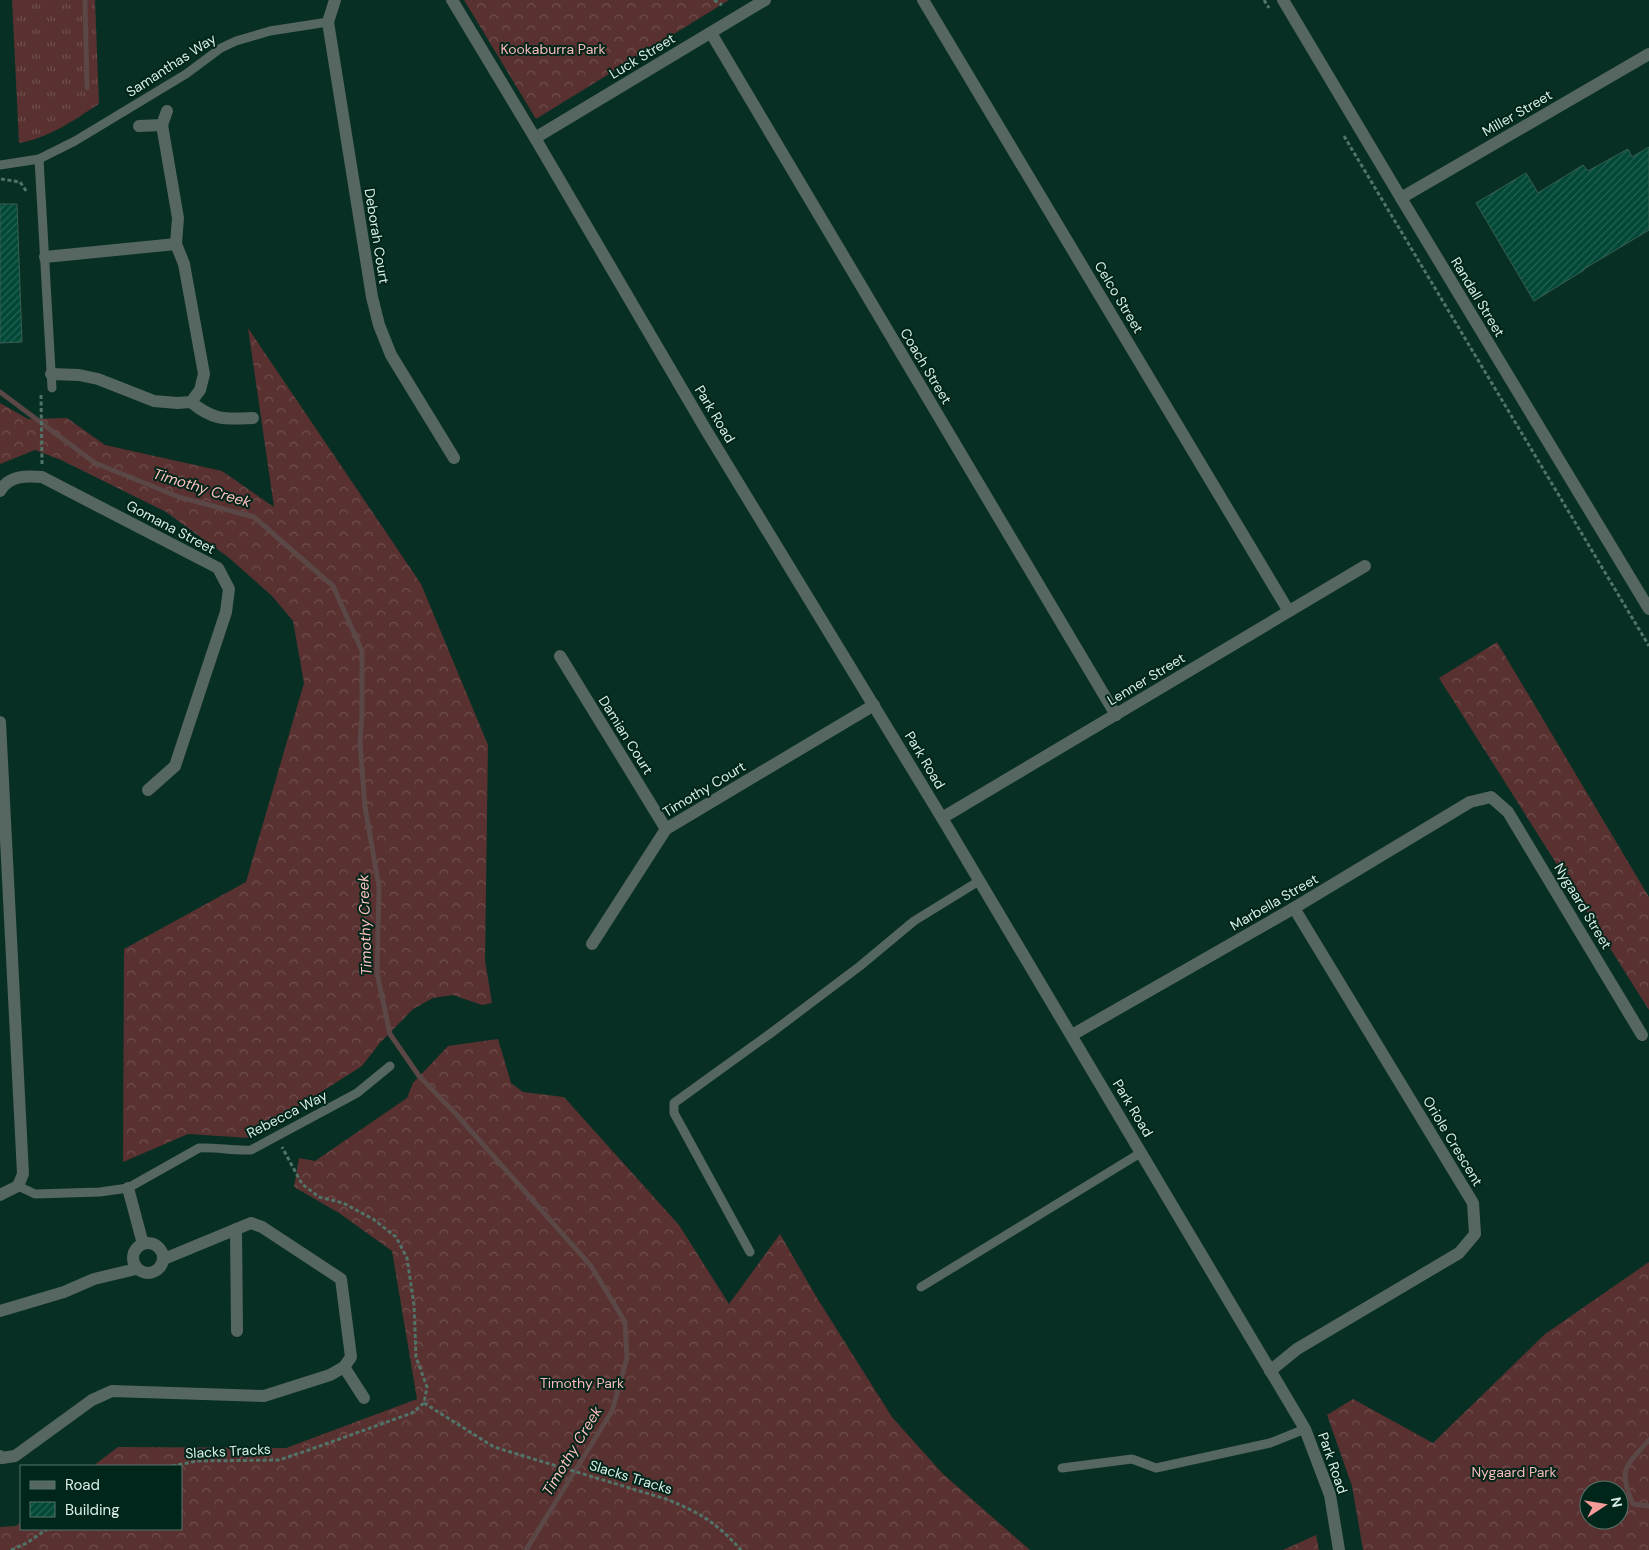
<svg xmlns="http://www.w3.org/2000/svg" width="1649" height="1550" font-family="'DM Sans',sans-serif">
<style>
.grass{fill:url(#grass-tufts)}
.forest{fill:url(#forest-crowns);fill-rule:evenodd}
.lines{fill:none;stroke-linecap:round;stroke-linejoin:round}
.stream{stroke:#5a4746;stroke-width:5}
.building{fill:url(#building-hatch);stroke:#395e51}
.path{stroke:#517368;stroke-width:3;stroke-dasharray:4 2.5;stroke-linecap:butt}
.service{stroke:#566660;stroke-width:9}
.minor{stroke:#566660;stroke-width:12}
.tertiary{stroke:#566660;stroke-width:12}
.labels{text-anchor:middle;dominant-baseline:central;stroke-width:4;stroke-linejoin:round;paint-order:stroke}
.park-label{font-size:14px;fill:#f7bab8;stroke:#00251a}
.street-label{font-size:14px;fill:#d9eee5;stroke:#00251a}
.water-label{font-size:15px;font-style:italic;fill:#fdc0bd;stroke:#00251a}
</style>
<defs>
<pattern id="grass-tufts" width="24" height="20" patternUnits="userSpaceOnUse" patternTransform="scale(1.25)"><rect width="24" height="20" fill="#583130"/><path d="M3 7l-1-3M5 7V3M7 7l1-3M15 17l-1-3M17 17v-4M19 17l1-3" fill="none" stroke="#6f4f4e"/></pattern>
<pattern id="forest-crowns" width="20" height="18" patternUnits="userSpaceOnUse" patternTransform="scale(1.25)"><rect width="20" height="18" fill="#583130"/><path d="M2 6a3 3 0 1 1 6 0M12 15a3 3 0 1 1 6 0" fill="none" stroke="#6f4f4e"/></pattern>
<pattern id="building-hatch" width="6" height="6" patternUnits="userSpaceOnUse" patternTransform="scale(1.25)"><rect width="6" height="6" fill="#024837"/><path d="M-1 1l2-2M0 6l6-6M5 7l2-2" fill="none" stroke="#266354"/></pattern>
</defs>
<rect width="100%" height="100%" fill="#072f24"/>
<path class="grass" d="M12,0h83l4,104c-25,16 -50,34 -80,39z"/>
<g class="forest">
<path d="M464,0h265l-193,119z"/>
<path d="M248,328l173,256 67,161 -3,215 7,43 -10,2 -29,-10 -20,3 -20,11 -34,35 -17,22 -113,72 -61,-4 -65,28 1,-213 122,-67 58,-199 -11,-62 -21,-25 -44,-39 -62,-45 -105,-52 -26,-10 -35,14v-61l28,16 39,-1 38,27 117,26 52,36z"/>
<path d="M1497,642l152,255v113l-210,-332z"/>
<path d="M498,1039l13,44 12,9 41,5 115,128 50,79 51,-70 37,64 75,119 51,57 87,76h-1030v-23l16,-1 5,-4v7h160v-63h-88l25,-19 168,1 131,-49 -25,-148 -53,-38 -45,-26 5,-29 16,3 92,-63 6,-15 35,-37z"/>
<path d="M1649,1262v288h-286l-11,-64 -25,-71 26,-16 80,44 112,-109zM1589,1490h30v30h-30z"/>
<path d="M1316,1535l3,15h-36z"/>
</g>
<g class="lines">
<g class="stream">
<path d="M85,0l2,88"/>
<path d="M0,392l95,71 84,34 75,20 79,69 29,65v62l-2,29 5,65 14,80 -2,86 13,61 29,42 37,38 135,152 34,56 2,36 -15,53 -86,139"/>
<path d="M1649,1440c-23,27 -32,28 -16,64l16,2"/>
</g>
</g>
<g class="building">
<path d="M1649,147v83l-65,39v1l-50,31 -58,-98 50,-30 12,20 45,-28 5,6 40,-22 4,8z"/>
<path d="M0,204h17l5,138 -22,1z"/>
</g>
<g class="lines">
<g class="path">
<path d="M714,0l8,5"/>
<path d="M1264,0l5,8"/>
<path d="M1344,136l305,510"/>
<path d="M1,179l19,3 7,10"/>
<path d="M41,395l1,69"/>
<path d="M424,1403l70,44 172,52c33,13 51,24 75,51"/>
<path d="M172,1466l25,-5 82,-1 27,-9 106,-38 12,-10 3,-16 -11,-30 -2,-52 -7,-47 -11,-21 -23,-18 -30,-16 -24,-6 -17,-13 -20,-37"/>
<path d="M11,1550l16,-7 20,-14"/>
</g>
<g class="service">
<path d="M39,159l13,229"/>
<path d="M0,165l39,-6 36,-18 111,-67 35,-26 15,-7 34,-10 58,-9"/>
<path d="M18,1186l17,8 65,-2 28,-4 71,-40c18,-1 34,3 52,2l106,-57 33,-27"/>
<path d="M750,1252l-76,-139v-10l97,-70 89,-67 54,-45 65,-40"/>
<path d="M921,1287l221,-135"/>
<path d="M1062,1468l70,-9 24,9 114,-25 35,-14"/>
</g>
<g class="minor">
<path d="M335,0l-7,22 44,275 7,28 12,30 63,103"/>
<path d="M923,0l365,610"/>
<path d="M1283,0l118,198 248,411"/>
<path d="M711,33l405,682"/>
<path d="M139,126l23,-1 5,-14"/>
<path d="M535,138l230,-138"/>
<path d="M1401,198l248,-144"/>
<path d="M45,257l131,-13"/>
<path d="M51,374l28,1 19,4 56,22 23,2 14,-1 9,-12 4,-16 -20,-110 -8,-20 2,-26 -16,-93"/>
<path d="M191,402c23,19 34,17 62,16"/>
<path d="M0,491c9,-16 26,-15 42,-14l176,91 11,21 -3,23 -51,154 -27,24"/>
<path d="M560,656l106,173"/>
<path d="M0,722l23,452 -5,12 -18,9"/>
<path d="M942,818l423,-252"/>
<path d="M592,944l74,-115 208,-124"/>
<path d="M1072,1035l222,-127 176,-106 21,-5 17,15 134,223"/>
<path d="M128,1188l15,56"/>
<path d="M236,1229l1,102"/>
<circle cx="148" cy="1258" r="15"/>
<path d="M0,1311l64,-19 30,-13 42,-10"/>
<path d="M344,1367l20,31"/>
<path d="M1270,1371l27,-22 162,-96 16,-19 -2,-31 -179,-295"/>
<path d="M0,1456l2,2 13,-2 77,-56 20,-9 152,5 66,-21 14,-8 7,-10 -10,-78 -79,-52 -11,-4 -87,36"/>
</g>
<path class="tertiary" d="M452,0l83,138 171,292 236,388 363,611 25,66 9,55"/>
</g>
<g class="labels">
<g class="park-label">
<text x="553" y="49">Kookaburra Park</text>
<text x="582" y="1383">Timothy Park</text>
<text x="1514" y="1472">Nygaard Park</text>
</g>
<g class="street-label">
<text transform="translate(642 56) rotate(-31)">Luck Street</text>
<text transform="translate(171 65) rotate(-33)">Samanthas Way</text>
<text transform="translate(1517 113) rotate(-30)">Miller Street</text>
<text transform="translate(377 236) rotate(81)">Deborah Court</text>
<text transform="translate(1119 297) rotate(59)">Celco Street</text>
<text transform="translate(1478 297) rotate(59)">Randall Street</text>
<text transform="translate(926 366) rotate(59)">Coach Street</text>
<text transform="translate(715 414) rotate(59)">Park Road</text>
<text transform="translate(171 527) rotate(28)">Gomana Street</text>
<text transform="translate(1146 679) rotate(-31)">Lenner Street</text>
<text transform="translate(626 735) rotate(58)">Damian Court</text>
<text transform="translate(925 760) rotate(59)">Park Road</text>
<text transform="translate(704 789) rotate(-31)">Timothy Court</text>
<text transform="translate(1274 902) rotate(-30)">Marbella Street</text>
<text transform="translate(1583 906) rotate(59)">Nygaard Street</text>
<text transform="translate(1133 1108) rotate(59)">Park Road</text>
<text transform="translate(287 1114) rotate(-27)">Rebecca Way</text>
<text transform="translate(1453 1141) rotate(59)">Oriole Crescent</text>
<text transform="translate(228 1451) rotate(-3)">Slacks Tracks</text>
<text transform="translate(1333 1463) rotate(71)">Park Road</text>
<text transform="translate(631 1477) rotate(17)">Slacks Tracks</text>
</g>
<g class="water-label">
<text transform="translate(202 488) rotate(17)">Timothy Creek</text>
<text transform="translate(365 925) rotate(-92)">Timothy Creek</text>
<text transform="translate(572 1451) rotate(-59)">Timothy Creek</text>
</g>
</g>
<rect x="20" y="1465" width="162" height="65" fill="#00251a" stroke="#57756b"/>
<rect x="30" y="1481" width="25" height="8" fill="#566660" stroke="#57756b"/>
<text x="65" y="1490" font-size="15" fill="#d9eee5">Road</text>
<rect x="30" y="1502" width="25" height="15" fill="url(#building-hatch)" stroke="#57756b"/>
<text x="65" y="1515" font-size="15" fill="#d9eee5">Building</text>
<g transform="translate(1604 1505) rotate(78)"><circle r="24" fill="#00251a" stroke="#57756b"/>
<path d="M0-4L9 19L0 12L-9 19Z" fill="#f59b99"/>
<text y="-8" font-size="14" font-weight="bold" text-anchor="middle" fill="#d9eee5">N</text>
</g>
</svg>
